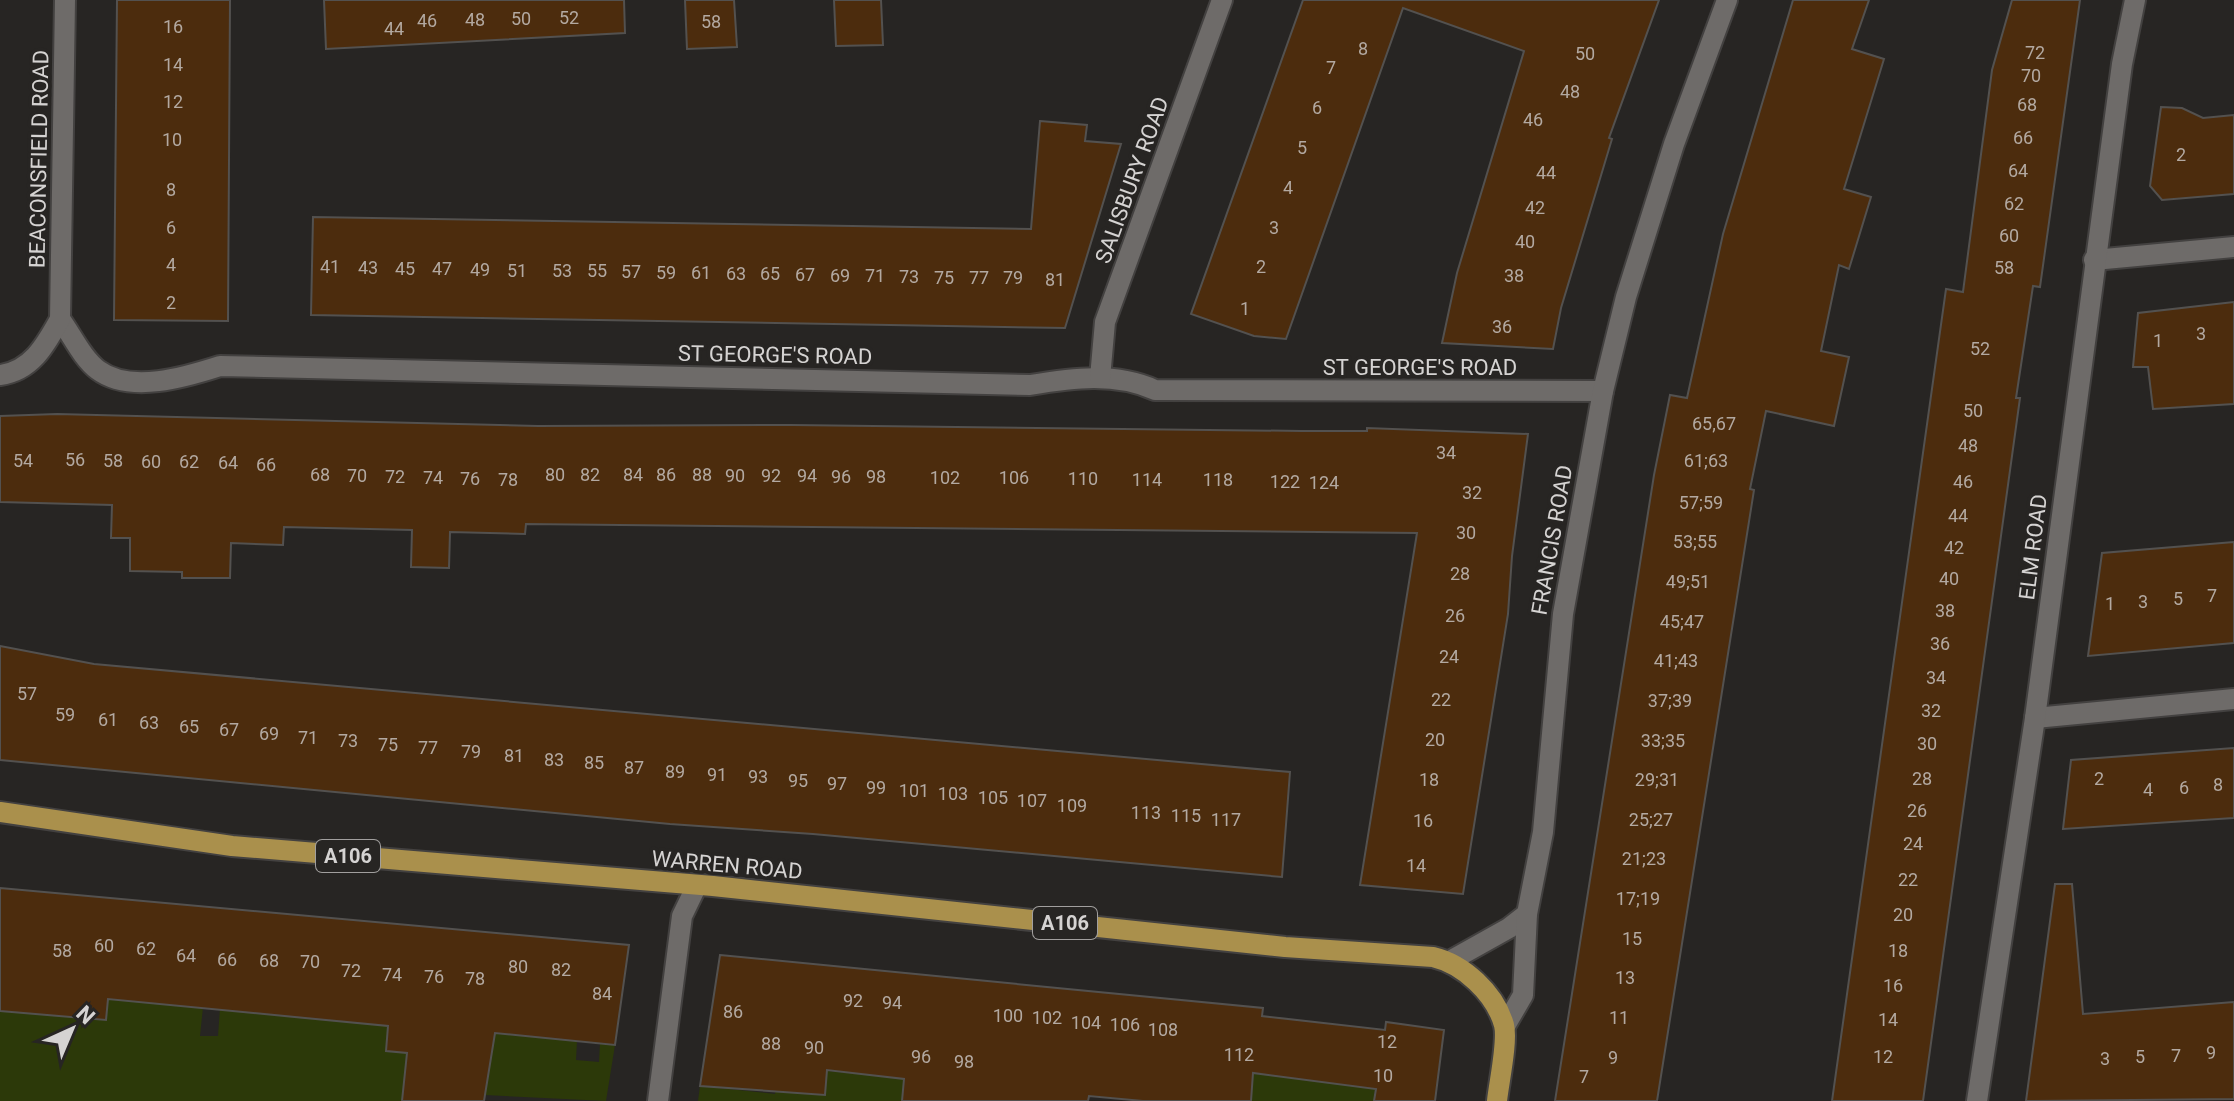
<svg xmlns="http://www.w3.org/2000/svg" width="2234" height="1101" font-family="Roboto,sans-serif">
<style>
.green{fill:#2c3909}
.building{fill:#4c2c0d;stroke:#53514f;stroke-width:2}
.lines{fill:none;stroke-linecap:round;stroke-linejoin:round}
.minor-casing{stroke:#434140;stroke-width:24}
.major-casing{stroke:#434140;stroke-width:24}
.minor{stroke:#6e6b69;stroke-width:20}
.major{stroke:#aa904c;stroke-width:20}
.labels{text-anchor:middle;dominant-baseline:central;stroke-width:7;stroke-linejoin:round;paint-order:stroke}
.number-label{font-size:18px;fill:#b3a9a1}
.shield{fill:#272523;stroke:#a19f9e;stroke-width:2}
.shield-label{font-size:20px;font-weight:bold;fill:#d5d3d2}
.street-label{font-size:22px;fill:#d5d3d2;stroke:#272523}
</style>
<rect width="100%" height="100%" fill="#272523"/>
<g class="green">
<path d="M108,991l95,16 -3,29h18l2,-28 168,16 -2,27 20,2 62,-22 64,6 4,-41 14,42 27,3 -1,19 23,2 1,-19 15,2 -9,56 -121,-6 -83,6h-402v-95l106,14z"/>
<path d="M862,1029l43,45 -3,27h-204l2,-15 75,8 3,-28 79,8z"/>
<path d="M1254,1067l121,22 -1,12h-123z"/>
</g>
<g class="building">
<path d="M117,0h113l-2,321 -114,-1z"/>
<path d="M324,0h300l1,33 -299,16z"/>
<path d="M685,0h49l3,47 -50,2z"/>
<path d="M834,0h47l2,45 -47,1z"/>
<path d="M1303,0h356l-50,138 3,1 -51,169 -8,41 -111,-6 15,-70 67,-222 -121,-43 -117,331 -32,-3 -63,-22z"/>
<path d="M1793,0h76l-17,49 32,10 -40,130 27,8 -22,72 -10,-4 -18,86 28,6 -15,69 -68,-15 -16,78 4,1 -97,611h-102l99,-626 16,-80 17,3 36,-164z"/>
<path d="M2012,0h68l-40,287 -7,-1 -17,112h4l-97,703h-91l114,-812 17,3 29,-222z"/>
<path d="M2161,107l21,1 21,10 31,-3v79l-72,6 -12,-14z"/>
<path d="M1040,121l47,4 -2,16 36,3 -56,184 -754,-13 2,-98 718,12z"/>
<path d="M2234,302v102l-81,5 -5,-42h-15l5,-54z"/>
<path d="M57,414l481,12 254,-1 510,6h65v-3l161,6 -16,122 -4,58 -45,280 -103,-9 57,-352 -891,-9 -1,10 -75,-2 -1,36 -38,-1 1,-37 -128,-3 -1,18 -52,-2 -1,35h-48v-6l-52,-1v-33h-19l1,-33 -112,-3v-86z"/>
<path d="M2234,542v101l-146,13 14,-103z"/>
<path d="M0,646l94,18 1196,108 -8,105 -469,-43 -143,-10 -670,-64z"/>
<path d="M2234,748v70l-171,11 8,-69z"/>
<path d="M2055,884h17l11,130 151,-12v97l-208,2z"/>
<path d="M0,888l629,57 -14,100 -120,-12 -11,68h-82l5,-48 -21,-2 2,-25 -280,-27 -2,21 -106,-9z"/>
<path d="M720,955l543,53 -1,8 123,14 1,-8 58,8 -9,71h-61l2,-12 -123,-16 -2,28h-108l-54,-5 -1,5h-186l2,-22 -77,-9 -2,25 -125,-9z"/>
</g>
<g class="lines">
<defs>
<g id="minor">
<path d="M2094,260l140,-13"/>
<path d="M60,319c12,16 22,39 38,51 32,24 88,7 122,-4l810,19c42,-7 85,-13 125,5l448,1"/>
<path d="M0,375c32,-4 46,-31 60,-56l5,-319"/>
<path d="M1100,378l5,-56 117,-322"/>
<path d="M2035,718l199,-19"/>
<path d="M1450,961l59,-33 18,-14"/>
<path d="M1505,1026l18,-31 4,-81 16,-82 20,-218 40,-223 23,-94 48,-153 53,-144"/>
<path d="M658,1101l24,-185 15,-31"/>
<path d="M1977,1101l58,-383 87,-654 13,-64"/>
</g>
<path id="major" d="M0,812l232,34 481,40 572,61 148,10c30,7 62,36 71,68 4,16 -5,57 -7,76"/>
</defs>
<use href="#minor" class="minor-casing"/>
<use href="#major" class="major-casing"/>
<use href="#minor" class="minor"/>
<use href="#major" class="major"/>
</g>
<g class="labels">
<g class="number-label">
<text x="569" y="17">52</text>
<text x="521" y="18">50</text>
<text x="475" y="19">48</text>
<text x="427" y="20">46</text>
<text x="711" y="21">58</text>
<text x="173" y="26">16</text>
<text x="394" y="28">44</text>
<text x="1363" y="48">8</text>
<text x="2035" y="52">72</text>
<text x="1585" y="53">50</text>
<text x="173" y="64">14</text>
<text x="1331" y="67">7</text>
<text x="2031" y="75">70</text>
<text x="1570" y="91">48</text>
<text x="173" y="101">12</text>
<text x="2027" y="104">68</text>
<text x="1317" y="107">6</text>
<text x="1533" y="119">46</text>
<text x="2023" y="137">66</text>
<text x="172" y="139">10</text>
<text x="1302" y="147">5</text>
<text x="2181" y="154">2</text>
<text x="2018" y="170">64</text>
<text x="1546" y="172">44</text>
<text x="1288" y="187">4</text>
<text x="171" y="189">8</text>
<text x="2014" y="203">62</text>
<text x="1535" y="207">42</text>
<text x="171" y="227">6</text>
<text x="1274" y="227">3</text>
<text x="2009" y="235">60</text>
<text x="1525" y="241">40</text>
<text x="171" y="264">4</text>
<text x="330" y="266">41</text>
<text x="1261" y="266">2</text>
<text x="368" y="267">43</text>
<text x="2004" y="267">58</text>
<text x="405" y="268">45</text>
<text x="442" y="268">47</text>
<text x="480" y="269">49</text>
<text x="517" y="270">51</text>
<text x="562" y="270">53</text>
<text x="597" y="270">55</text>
<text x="631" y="271">57</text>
<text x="666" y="272">59</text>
<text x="701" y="272">61</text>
<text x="736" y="273">63</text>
<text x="770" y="273">65</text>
<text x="805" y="274">67</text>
<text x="840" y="275">69</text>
<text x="875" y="275">71</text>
<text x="1514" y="275">38</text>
<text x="909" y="276">73</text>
<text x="944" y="277">75</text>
<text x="979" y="277">77</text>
<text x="1013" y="277">79</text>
<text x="1055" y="279">81</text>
<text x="171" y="302">2</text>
<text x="1245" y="308">1</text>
<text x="1502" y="326">36</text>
<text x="2201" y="333">3</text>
<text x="2158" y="340">1</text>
<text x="1980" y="348">52</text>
<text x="1973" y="410">50</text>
<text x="1714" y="423">65,67</text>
<text x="1968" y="445">48</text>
<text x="1446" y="452">34</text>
<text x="75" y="459">56</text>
<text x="23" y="460">54</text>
<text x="113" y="460">58</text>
<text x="1706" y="460">61;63</text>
<text x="151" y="461">60</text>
<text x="189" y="461">62</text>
<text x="228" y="462">64</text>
<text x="266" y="464">66</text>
<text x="320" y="474">68</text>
<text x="555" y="474">80</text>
<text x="590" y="474">82</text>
<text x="633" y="474">84</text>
<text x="666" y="474">86</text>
<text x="702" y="474">88</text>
<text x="357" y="475">70</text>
<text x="735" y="475">90</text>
<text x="771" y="475">92</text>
<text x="807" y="475">94</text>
<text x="395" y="476">72</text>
<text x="841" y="476">96</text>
<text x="876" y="476">98</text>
<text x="433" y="477">74</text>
<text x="945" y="477">102</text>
<text x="1014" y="477">106</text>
<text x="470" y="478">76</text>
<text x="1083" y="478">110</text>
<text x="508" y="479">78</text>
<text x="1147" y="479">114</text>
<text x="1218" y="479">118</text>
<text x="1285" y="481">122</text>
<text x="1963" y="481">46</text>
<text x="1324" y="482">124</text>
<text x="1472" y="492">32</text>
<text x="1701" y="502">57;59</text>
<text x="1958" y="515">44</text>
<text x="1466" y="532">30</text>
<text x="1695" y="541">53;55</text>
<text x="1954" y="547">42</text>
<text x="1460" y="573">28</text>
<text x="1949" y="578">40</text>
<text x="1688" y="581">49;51</text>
<text x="2212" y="595">7</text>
<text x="2178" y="598">5</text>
<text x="2143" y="601">3</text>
<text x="2110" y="603">1</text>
<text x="1945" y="610">38</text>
<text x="1455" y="615">26</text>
<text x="1682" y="621">45;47</text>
<text x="1940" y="643">36</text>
<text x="1449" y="656">24</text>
<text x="1676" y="660">41;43</text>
<text x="1936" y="677">34</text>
<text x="27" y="693">57</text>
<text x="1441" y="699">22</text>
<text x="1670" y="700">37;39</text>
<text x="1931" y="710">32</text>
<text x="65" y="714">59</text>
<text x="108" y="719">61</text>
<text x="149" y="722">63</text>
<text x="189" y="726">65</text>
<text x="229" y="729">67</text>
<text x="269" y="733">69</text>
<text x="308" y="737">71</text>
<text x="1435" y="739">20</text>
<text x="348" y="740">73</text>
<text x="1663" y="740">33;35</text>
<text x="1927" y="743">30</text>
<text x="388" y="744">75</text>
<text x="428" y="747">77</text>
<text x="471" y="751">79</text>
<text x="514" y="755">81</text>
<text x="554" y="759">83</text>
<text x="594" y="762">85</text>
<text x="634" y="767">87</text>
<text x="675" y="771">89</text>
<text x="717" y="774">91</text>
<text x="758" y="776">93</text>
<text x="1922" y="778">28</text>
<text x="2099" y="778">2</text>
<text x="1429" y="779">18</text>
<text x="1657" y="779">29;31</text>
<text x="798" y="780">95</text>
<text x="837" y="783">97</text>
<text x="2218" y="784">8</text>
<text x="876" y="787">99</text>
<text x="2184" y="787">6</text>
<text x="2148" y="789">4</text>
<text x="914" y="790">101</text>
<text x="953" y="793">103</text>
<text x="993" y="797">105</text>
<text x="1032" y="800">107</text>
<text x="1072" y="805">109</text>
<text x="1917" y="810">26</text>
<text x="1146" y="812">113</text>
<text x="1186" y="815">115</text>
<text x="1226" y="819">117</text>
<text x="1651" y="819">25;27</text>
<text x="1423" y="820">16</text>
<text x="1913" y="843">24</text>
<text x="1644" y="858">21;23</text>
<text x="1416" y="865">14</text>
<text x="1908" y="879">22</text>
<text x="1638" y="898">17;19</text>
<text x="1903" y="914">20</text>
<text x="1632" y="938">15</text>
<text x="104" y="945">60</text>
<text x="146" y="948">62</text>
<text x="62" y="950">58</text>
<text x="1898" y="950">18</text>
<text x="186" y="955">64</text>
<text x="227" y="959">66</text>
<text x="269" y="960">68</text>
<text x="310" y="961">70</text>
<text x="518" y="966">80</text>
<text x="561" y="969">82</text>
<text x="351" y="970">72</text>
<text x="392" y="974">74</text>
<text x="434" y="976">76</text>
<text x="1625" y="977">13</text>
<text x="475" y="978">78</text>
<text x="1893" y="985">16</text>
<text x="602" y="993">84</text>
<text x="853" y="1000">92</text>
<text x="892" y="1002">94</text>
<text x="733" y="1011">86</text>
<text x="1008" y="1015">100</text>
<text x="1047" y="1017">102</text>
<text x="1619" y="1017">11</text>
<text x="1888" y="1019">14</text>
<text x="1086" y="1022">104</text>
<text x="1125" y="1024">106</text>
<text x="1163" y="1029">108</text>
<text x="1387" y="1041">12</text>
<text x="771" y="1043">88</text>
<text x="814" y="1047">90</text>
<text x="2211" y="1052">9</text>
<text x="1239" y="1054">112</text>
<text x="2176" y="1055">7</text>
<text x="921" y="1056">96</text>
<text x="1883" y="1056">12</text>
<text x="2140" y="1056">5</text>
<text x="1613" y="1057">9</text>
<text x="2105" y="1058">3</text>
<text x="964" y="1061">98</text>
<text x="1383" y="1075">10</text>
<text x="1584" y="1076">7</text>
</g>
<g class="shield">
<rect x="316" y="840" width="64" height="32" rx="6"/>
<rect x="1033" y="907" width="64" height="32" rx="6"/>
</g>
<g class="shield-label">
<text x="348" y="856">A106</text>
<text x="1065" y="923">A106</text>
</g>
<g class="street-label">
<text transform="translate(39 159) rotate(-89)">BEACONSFIELD ROAD</text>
<text transform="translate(1132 180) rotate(-70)">SALISBURY ROAD</text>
<text transform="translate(775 355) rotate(1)">ST GEORGE'S ROAD</text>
<text x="1420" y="367">ST GEORGE'S ROAD</text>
<text transform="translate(1552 540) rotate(-80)">FRANCIS ROAD</text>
<text transform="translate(2033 547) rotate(-83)">ELM ROAD</text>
<text transform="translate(727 865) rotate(5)">WARREN ROAD</text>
</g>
</g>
<g transform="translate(72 1029) rotate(44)" stroke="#272523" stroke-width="6" paint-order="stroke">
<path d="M0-6L14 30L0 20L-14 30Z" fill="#d5d3d2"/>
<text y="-12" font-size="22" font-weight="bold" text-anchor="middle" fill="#d5d3d2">N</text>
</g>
</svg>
